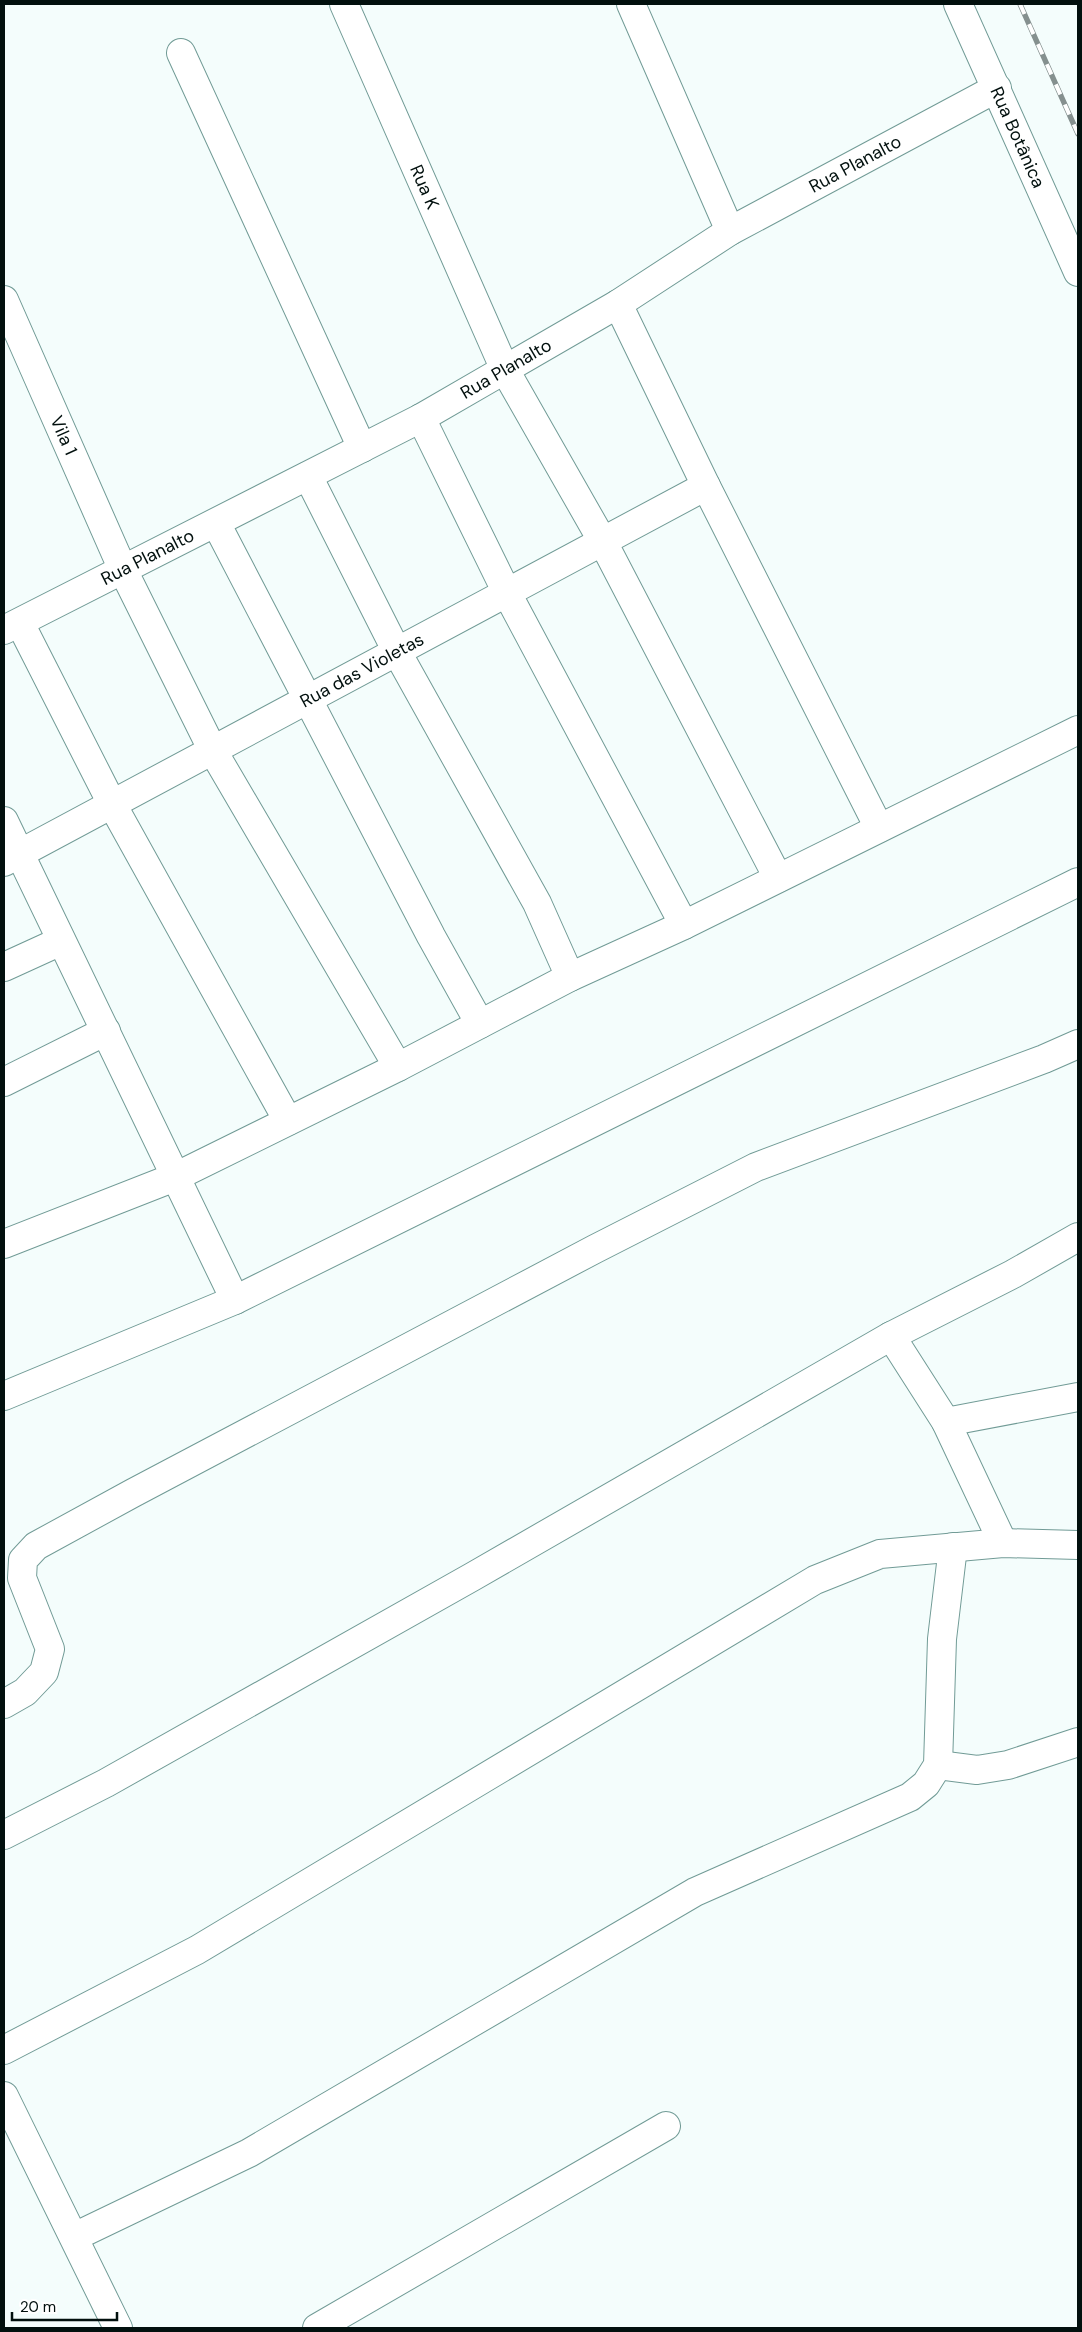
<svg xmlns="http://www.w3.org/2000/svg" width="1082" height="2332" font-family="'DM Sans',sans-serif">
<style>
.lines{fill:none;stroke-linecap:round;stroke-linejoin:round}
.street-casing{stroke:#719b96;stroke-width:30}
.street{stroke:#fff;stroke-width:28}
.rail-casing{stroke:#85908f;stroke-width:5.5}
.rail{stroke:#fff;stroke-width:4;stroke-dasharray:11;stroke-linecap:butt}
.labels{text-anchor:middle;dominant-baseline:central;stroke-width:4.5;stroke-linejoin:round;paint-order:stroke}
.street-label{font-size:18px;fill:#02100e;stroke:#fff}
</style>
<rect width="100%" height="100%" fill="#f4fdfc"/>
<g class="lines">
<defs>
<g id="street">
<path id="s1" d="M344,4l161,366 98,172 175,336"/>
<path d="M631,4l99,227"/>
<path id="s2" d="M958,4l120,268"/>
<path d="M181,53l181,395"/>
<path id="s3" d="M4,300l119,270 90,181 185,316"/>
<path d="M618,304l88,182 173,342"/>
<path d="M421,418l86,175 177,332"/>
<path d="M308,476l89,176 140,251 33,74"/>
<path d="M216,523l215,413 49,88"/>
<path d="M20,623l92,181 176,317"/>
<path id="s4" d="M4,630l417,-212 197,-114 112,-73 267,-143"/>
<path d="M4,821l231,479"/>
<path id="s5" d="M4,862l702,-376"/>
<path d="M4,967l57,-26"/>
<path d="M4,1082l102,-51"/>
<path d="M4,1244l171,-67 223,-110 172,-90 114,-52 394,-195"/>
<path d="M891,1336l55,86 57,121"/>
<path d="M4,1396l231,-96 843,-418"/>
<path d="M946,1422l132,-25"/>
<path d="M4,1704l21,-12 19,-20 6,-23 -28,-71 1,-18 13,-14 97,-53 462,-244 161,-82 288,-108 34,-15"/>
<path d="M938,1765l39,5 31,-5 70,-23"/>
<path d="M4,1835l102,-52 366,-206 419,-241 122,-62 65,-37"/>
<path d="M4,2050l193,-100 618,-370 65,-26 123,-11 75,2"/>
<path d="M4,2096l114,232"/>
<path d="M74,2237l175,-84 446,-261 215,-95 16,-13 12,-19 4,-126 11,-92"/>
<path d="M317,2328l349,-202"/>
</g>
</defs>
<use href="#street" class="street-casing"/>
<use href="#street" class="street"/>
<defs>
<path id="rail" d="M1020,4l58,130"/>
</defs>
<use href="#rail" class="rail-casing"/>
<use href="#rail" class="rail"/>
</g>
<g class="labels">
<g class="street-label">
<text stroke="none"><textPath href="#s2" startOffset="146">Rua Botânica</textPath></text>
<text stroke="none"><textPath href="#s4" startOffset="971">Rua Planalto</textPath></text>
<text stroke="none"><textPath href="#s1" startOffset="200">Rua K</textPath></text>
<text stroke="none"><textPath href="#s4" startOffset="566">Rua Planalto</textPath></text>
<text stroke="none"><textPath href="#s3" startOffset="148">Vila 1</textPath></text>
<text stroke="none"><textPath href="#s4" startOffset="161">Rua Planalto</textPath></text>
<text stroke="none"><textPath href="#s5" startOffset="406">Rua das Violetas</textPath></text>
</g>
</g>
<rect width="1082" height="2332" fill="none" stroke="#02100e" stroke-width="10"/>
<path d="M12 2312v8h105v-8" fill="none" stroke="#02100e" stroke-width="2.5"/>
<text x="20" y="2312" font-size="15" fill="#02100e" stroke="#ffffff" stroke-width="4" paint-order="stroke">20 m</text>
</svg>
